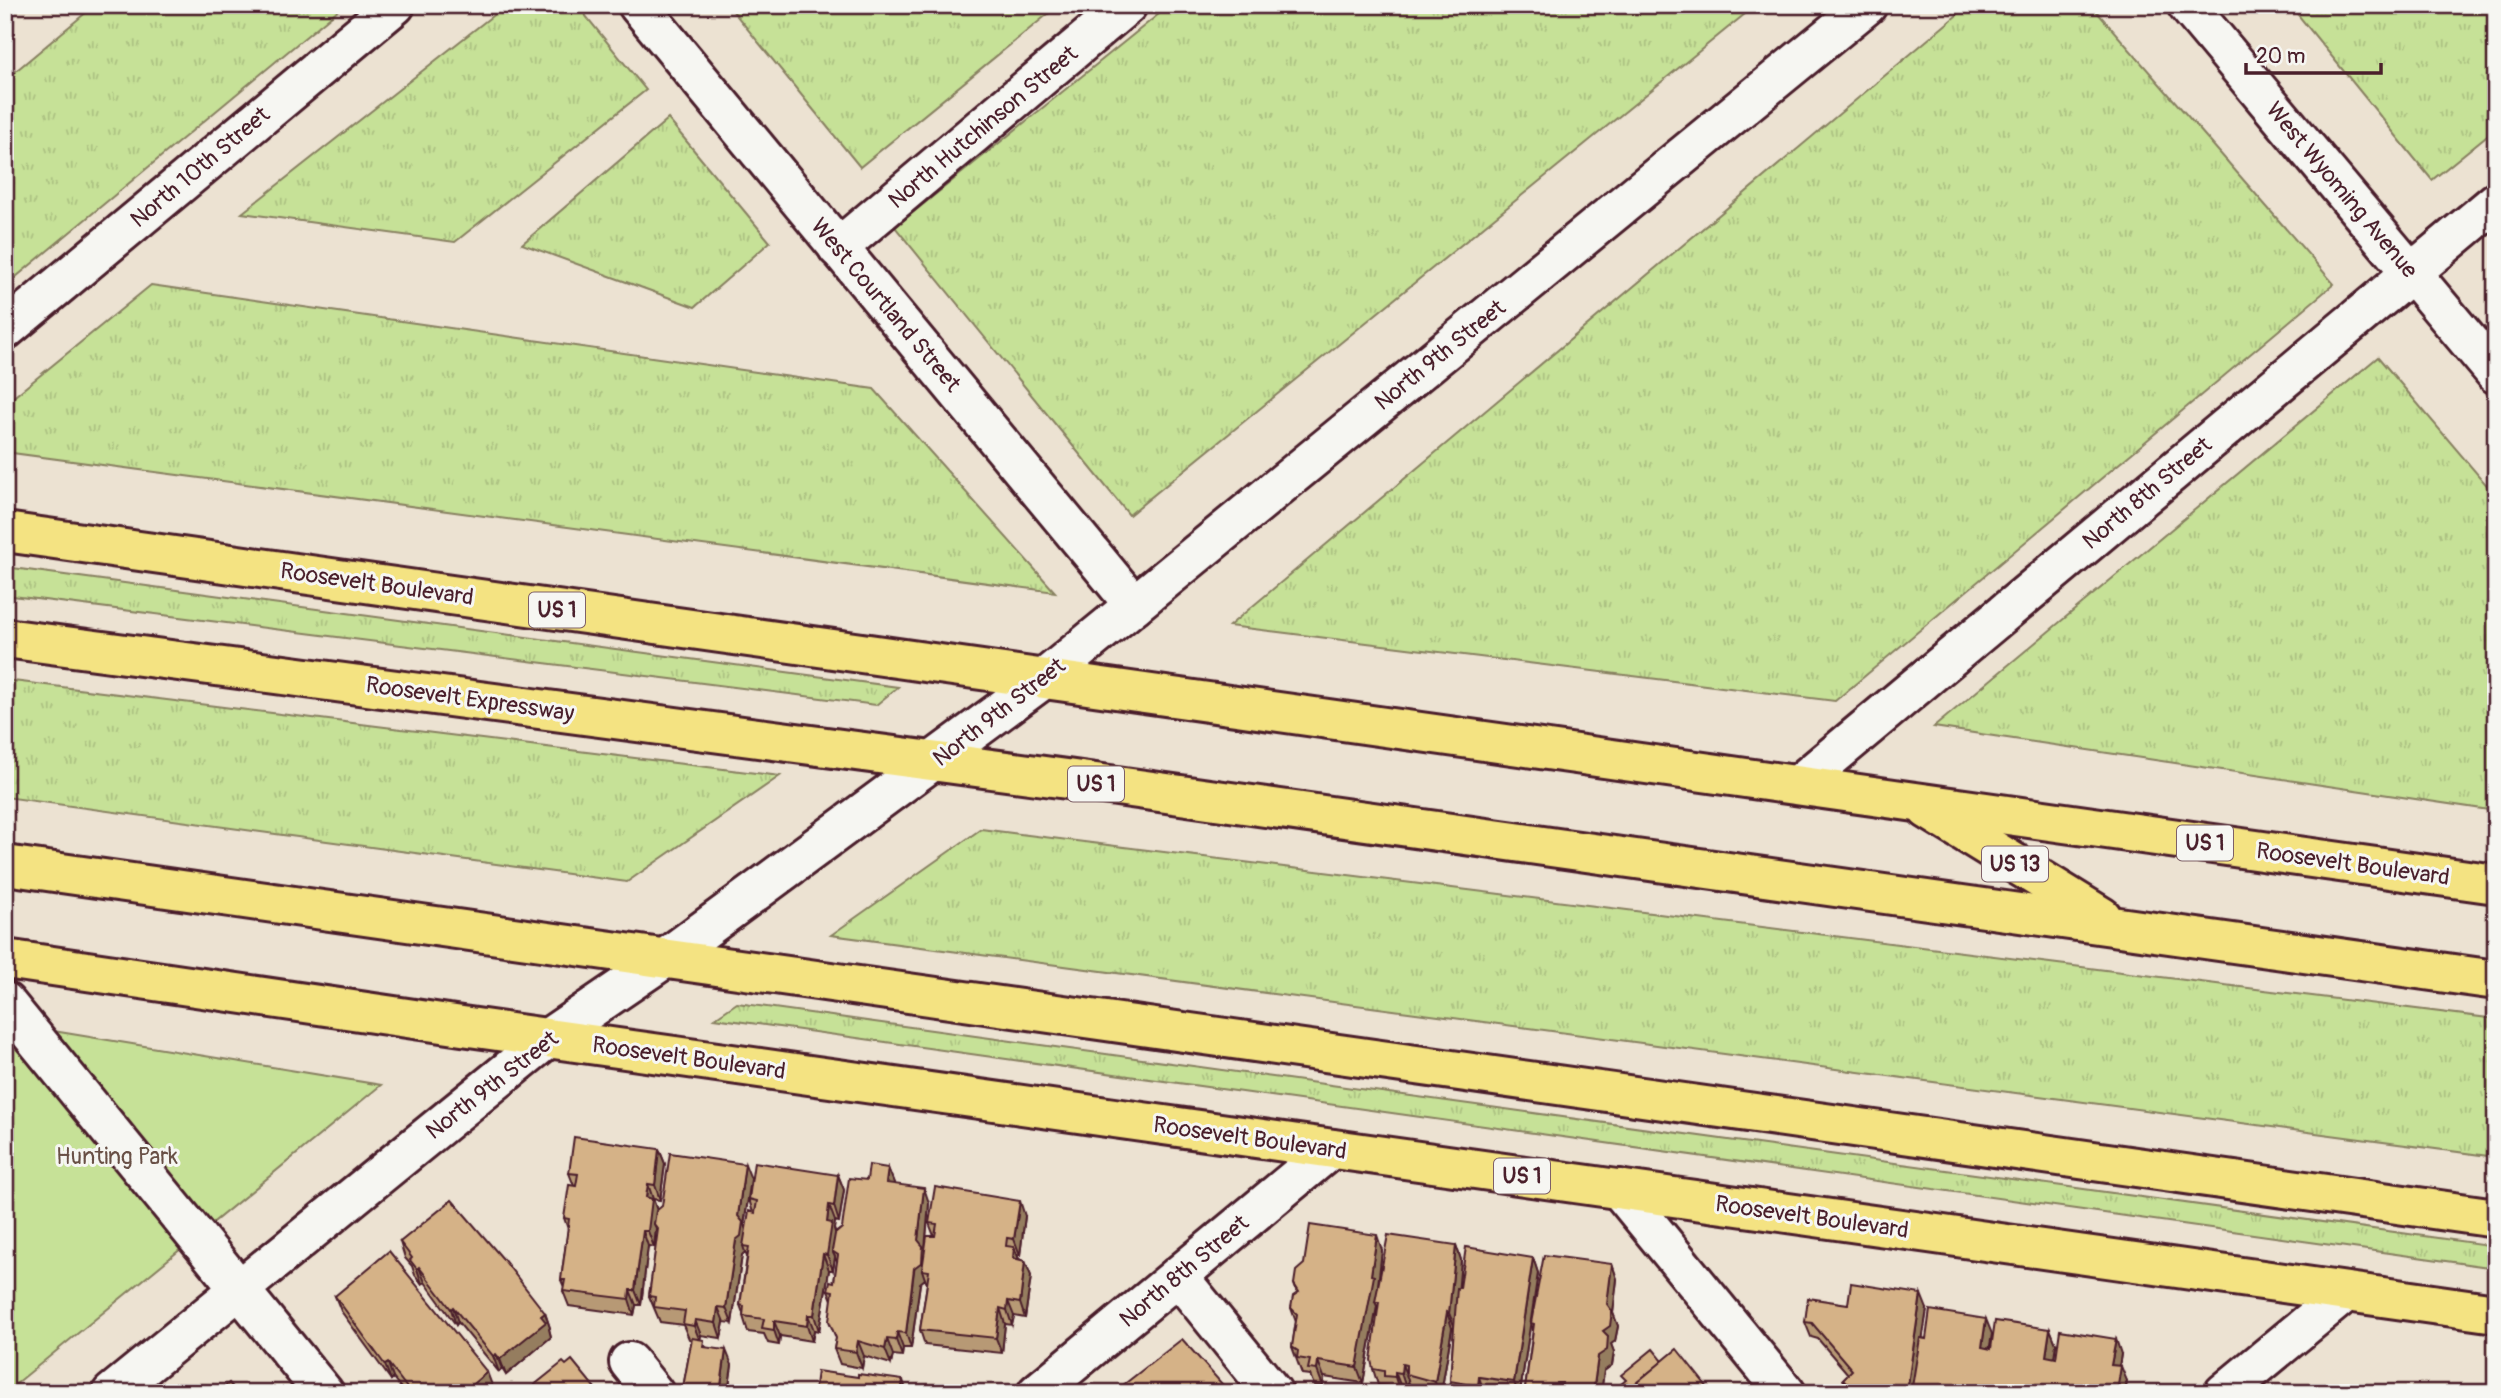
<svg xmlns="http://www.w3.org/2000/svg" width="2501" height="1398" font-family="Pangolin,sans-serif">
<style>
.grass{fill:url(#grass-tufts);stroke:#888061;stroke-width:2}
.green{fill:#c6e197;stroke:#888061;stroke-width:2}
.lines{fill:none;stroke-linecap:round;stroke-linejoin:round}
.minor-casing{stroke:#4a1f2b;stroke-width:44}
.highway-casing{stroke:#4a1f2b;stroke-width:44}
.minor{stroke:#f6f6f2;stroke-width:38}
.highway{stroke:#f4e382;stroke-width:38}
.wall{fill:#b79974;stroke:#4a1f2b;stroke-width:2}
.shaded-wall{fill:#957d5e;stroke:#4a1f2b;stroke-width:2}
.building{fill:#d5b287;stroke:#4a1f2b;stroke-width:2}
.labels{text-anchor:middle;dominant-baseline:central;stroke-width:6;stroke-linejoin:round;paint-order:stroke}
.shield{fill:#f6f6f2;stroke:#7e6067;stroke-width:2}
.shield-label{font-size:21px;font-weight:bold;fill:#4a1f2b}
.street-label{font-size:23px;fill:#4a1f2b;stroke:#f6f6f2}
.park-label{font-size:23px;fill:#695046;stroke:#f6f6f2}
</style>
<defs>
<pattern id="grass-tufts" width="24" height="20" patternUnits="userSpaceOnUse" patternTransform="scale(1.75)"><rect width="24" height="20" fill="#c6e197"/><path d="M3 7l-1-3M5 7V3M7 7l1-3M15 17l-1-3M17 17v-4M19 17l1-3" fill="none" stroke="#acc182"/></pattern>
</defs>
<rect width="100%" height="100%" fill="#ece2d2"/>
<filter id="ink" filterUnits="userSpaceOnUse"><feTurbulence type="fractalNoise" baseFrequency=".0143" numOctaves="2"/><feDisplacementMap in="SourceGraphic" scale="14" xChannelSelector="R" yChannelSelector="G"/><feConvolveMatrix kernelMatrix="1 2 1 2 8 2 1 2 1" color-interpolation-filters="sRGB"/></filter>
<g filter="url(#ink)">
<g class="grass">
<path d="M95,5h249l-339,281v-206z"/>
<path d="M506,5h71l69,85 -191,152 -213,-29z"/>
<path d="M728,5h331l-199,162z"/>
<path d="M1170,5h586l-627,510 -234,-288z"/>
<path d="M1969,5h122l243,279 -499,417 -606,-75z"/>
<path d="M2290,5h206v123l-64,52z"/>
<path d="M668,119l102,123 -75,65 -173,-63z"/>
<path d="M151,285l723,104 181,203 -1050,-140v-48z"/>
<path d="M2378,357l118,139v315l-562,-84z"/>
<path d="M5,567l893,120 -22,18 -871,-110z"/>
<path d="M5,680l775,96 -153,106 -622,-85z"/>
<path d="M981,829l1515,190v138l-1665,-222z"/>
<path d="M737,1003l1759,243v22l-1781,-250z"/>
</g>
<path class="green" d="M5,1023l376,62 -376,308z"/>
<g class="lines">
<defs>
<g id="minor">
<path d="M638,5l496,600"/>
<path d="M2187,5l309,369"/>
<path d="M838,248l289,-243"/>
<path d="M5,330l390,-325"/>
<path d="M1798,785l698,-583"/>
<path d="M5,1002l319,391"/>
<path d="M1619,1189l167,204"/>
<path d="M1178,1276l95,117"/>
<path d="M629,1362l25,31"/>
<path d="M112,1393l436,-355 119,-81 378,-279 822,-673"/>
<path d="M1037,1393l294,-244"/>
<path d="M2224,1393l122,-101"/>
</g>
<g id="highway">
<path d="M5,532l2491,352"/>
<path d="M5,638l1062,141 1429,201"/>
<path d="M1927,809l175,108"/>
<path d="M5,865l2491,353"/>
<path d="M5,959l457,67 2034,287"/>
</g>
</defs>
<use href="#minor" class="minor-casing"/>
<use href="#highway" class="highway-casing"/>
<use href="#minor" class="minor"/>
<use href="#highway" class="highway"/>
</g>
<g class="wall">
<path d="M659,1149l6,15 -5,36 -7,-1 4,11 94,-31 -7,46 2,5 7,-17 -4,-14 89,-24 6,15 -5,32 -4,-1 -1,8 1,4 7,-5 25,-48 21,-12 6,16 35,19 -4,47 9,-14 -5,-13 96,-7 -5,39 -3,-1 2,5 6,2 6,15 -6,42 -11,-2 -2,9 -7,-1 -3,29 -77,-8 -5,-15 7,-46 -2,-5 -5,4 -9,65h-8l-1,8 -9,-1 -2,9 -27,-8 -2,12 -22,-4 -6,-15 2,-10 -4,-39 -4,-10 6,-8 3,-20 -2,-5 -2,13h-4l-10,61 -5,-1 -2,11 -32,-5 -1,9 -11,-2 -4,-9 -16,-2 -5,-16v-3l-3,-8 7,-48 -2,-5 -3,3 -10,68 -8,-1 -3,16 -20,-3 -1,4 6,8 26,18 -4,28h-46l10,-53 -3,-1 -6,-14 -23,-3 -11,-26 9,-63 -2,-5 -2,19 -6,-1 -7,59h-5l-2,10 -65,-9 -6,-15 1,-4 -3,-7 7,-51 -4,-11 10,-32 -5,-13z"/>
<path d="M400,1242l145,71 5,15 -1,1 2,8 -45,38 -4,-6 -3,3 -41,-50 -2,3 -31,-43 -3,2 -7,-9 -3,-9 -7,-8z"/>
<path d="M1456,1245l5,15 -2,28 74,-30 5,15 -18,120h-66l-4,-12 4,-53h-2l-11,65h-17l-13,-3 -3,-10 -2,8 -5,-1 -1,6 -11,-2 -2,-5 -9,-1 -5,-16 5,-61 -1,-2 -14,77 -39,-6 -1,9 -9,-1 -4,-10 -8,-1 -10,-27 4,-25 -5,-14 6,-15 -3,-9 88,-34 -4,35v2z"/>
<path d="M1612,1264l5,15 -4,34 5,13 -3,15 -4,3 3,8 -2,13 -8,6 -3,22h-75l-1,-4 8,-59 -2,-7z"/>
<path d="M335,1296l158,92 -7,5h-81l-12,-15 -2,2 -50,-69z"/>
<path d="M1848,1304l79,5 -5,29 4,1 66,-5 -3,14 2,1 59,-20 6,15 -2,13 67,-3 -2,12 8,15 -2,12h-277l-5,-14 5,-5 -30,-35 -7,-2 -6,-15z"/>
</g>
<g class="shaded-wall">
<path d="M659,1149l6,15 -5,36 -5,-15z"/>
<path d="M745,1164l6,15 -7,46 5,13 -6,8 2,6 -3,3 -10,68 -6,-15 10,-68 2,-24z"/>
<path d="M888,1168l6,15 -2,16 -6,-16z"/>
<path d="M838,1175l6,15 -5,32 -5,-16z"/>
<path d="M648,1184l10,30 -4,10 2,4 -2,19 -6,-16 -2,-34z"/>
<path d="M924,1188l5,15 -4,46 4,12 -7,9 3,9 -5,4 -9,65 -5,-15 12,-93z"/>
<path d="M1020,1201l5,15 -5,39 -6,-16z"/>
<path d="M829,1205l6,16 -1,8 3,10 -5,12 3,6 -2,13 -6,-15v-33z"/>
<path d="M643,1231l5,15 -7,59 -6,-15z"/>
<path d="M1377,1235l5,15 -4,35 2,6 -5,11 2,4 -14,77 -6,-16z"/>
<path d="M1456,1245l5,15 -6,68 -6,-15z"/>
<path d="M1014,1247l6,15 -7,-4z"/>
<path d="M823,1254l6,16 -10,61 -5,-16z"/>
<path d="M1533,1258l5,15 -18,120h-2l-4,-11z"/>
<path d="M1025,1261l6,15 -6,42 -5,-15z"/>
<path d="M1612,1264l5,15 -4,34 5,13 -3,15 -4,3 3,8 -2,13 -8,6 -3,22h-8l5,-37 5,-25z"/>
<path d="M419,1267l6,15 -3,2 -5,-15z"/>
<path d="M630,1290l6,15 -2,10 -5,-16z"/>
<path d="M1921,1294l6,15 -13,84h-7v-2z"/>
<path d="M1008,1301l6,15 -2,9 -5,-15z"/>
<path d="M453,1307l5,15 -2,3 -5,-16z"/>
<path d="M718,1307l6,15 -3,16 -5,-15z"/>
<path d="M1000,1308l5,16 -3,29 -6,-15z"/>
<path d="M1447,1312l5,16 -11,65h-2l-4,-11z"/>
<path d="M545,1313l5,15 -1,1 2,8 -45,38 -6,-16 41,-43z"/>
<path d="M808,1315l6,15 -2,11 -5,-15z"/>
<path d="M1986,1319l6,15 -5,29 -5,-16z"/>
<path d="M695,1320l6,15 -1,6 -6,-15z"/>
<path d="M774,1321l6,15 -1,9 -5,-15z"/>
<path d="M2050,1329l6,15 -4,27 -6,-15z"/>
<path d="M897,1332l6,16 -1,8 -6,-16z"/>
<path d="M887,1339l6,16 -2,9 -6,-15z"/>
<path d="M2116,1339l5,15 -4,26 -6,-15z"/>
<path d="M858,1341l6,15 -2,12 -6,-16z"/>
<path d="M726,1350l6,15 -4,28h-8z"/>
<path d="M496,1354l6,15 -3,3 -6,-16z"/>
<path d="M1318,1361l6,16 -1,9 -6,-16z"/>
<path d="M388,1363l5,15 -2,2 -6,-15z"/>
<path d="M1402,1364l6,16 -2,8 -5,-15z"/>
<path d="M2121,1366l6,15 -2,12h-10z"/>
<path d="M487,1372l6,16 -7,5h-24z"/>
<path d="M1395,1372l6,15 -1,6 -5,-16z"/>
<path d="M1479,1377l5,15v1h-4l-2,-7z"/>
<path d="M903,1380l4,13h-6z"/>
<path d="M1557,1383l4,10h-5z"/>
<path d="M1866,1385l3,8h-12z"/>
</g>
<g class="building">
<path d="M574,1137l85,12 -4,36 -7,-1 -2,13 6,2 -4,32h-5l-8,59h-5l-1,9 -66,-8 2,-11h-4l8,-61 -5,-1 5,-33 7,1 2,-12 -9,-1z"/>
<path d="M670,1153l75,11 -7,52 5,6 -2,14 -5,4 -10,68 -8,-1 -2,16 -21,-3 -1,6 -11,-2 2,-13 -31,-4 1,-10 -6,-1 9,-67 -4,-5 2,-13 6,-5z"/>
<path d="M754,1162l84,13 -4,31 -5,-1 -2,17 5,1 -5,32 -4,-1 -9,61h-6l-1,11 -33,-5v9l-12,-2 2,-9 -21,-3 1,-10 -4,-1 9,-58 -6,-1 6,-35 6,2 2,-12 -8,-2z"/>
<path d="M869,1165l19,3 -2,15 38,5 -6,52 5,6 -1,16 -8,6 -8,65 -9,-1 -1,8 -9,-1 -2,10 -27,-8 -2,11 -22,-3 2,-11 -7,-17 4,-30 -5,-1 2,-9 4,1 4,-27 -6,-4 3,-17 7,-6 7,-50 18,2z"/>
<path d="M935,1187l85,14 -6,38 -7,-1 -1,8 8,1 -1,11 12,3 -5,42 -12,-2 -1,9 -7,-2 -4,30 -76,-8 9,-59 -7,-1 5,-34h8l2,-12 -8,-1z"/>
<path d="M452,1200l51,59 42,54 -4,3 5,6 -46,37 -4,-5 -3,2 -40,-49 -2,2 -32,-42 -2,2 -7,-9 2,-2 -12,-16z"/>
<path d="M1310,1225l67,10 -6,40 3,1 -17,91 -39,-6 -1,9 -9,-1 2,-9 -13,-2 1,-7 -6,-4 5,-33 -6,-6 2,-12 6,-4 -5,-8 2,-13 8,-7z"/>
<path d="M1388,1235l68,10 -7,68 -2,-1 -12,70 -29,-8v-9l-4,-1 -1,9 -6,-1v5l-11,-1v-5l-11,-2 -2,-9 8,-58h-4z"/>
<path d="M1466,1247l67,11 -19,124 -35,-5 -1,9 -28,-5 7,-93h3z"/>
<path d="M389,1251l98,121 -25,21h-51l-23,-30 -3,2 -50,-69z"/>
<path d="M1544,1255l68,9 -5,40 5,7 -2,15 -7,5 5,5 -1,14 -9,6 -5,37h-32l1,-10h-5l-1,10 -31,-4 9,-65 -3,-1z"/>
<path d="M1851,1283l70,11 -14,97 -41,-6 -9,8 -14,-14 9,-9 -40,-47 -7,-1 3,-24 40,6z"/>
<path d="M1930,1310l56,9 -4,28 9,2 4,-28 55,8 -4,27 10,2 4,-28 56,9 -5,26 10,1 -4,26 -2,1h-204l9,-55 6,1z"/>
<path d="M692,1338l12,2 -1,7 23,3 -6,43h-38z"/>
<path d="M1182,1339l48,54h-117z"/>
<path d="M1653,1349l10,12 -39,32h-14l16,-13 -5,-5z"/>
<path d="M1677,1349l35,44h-88z"/>
<path d="M572,1360l27,33h-80l9,-3 35,-28 3,3z"/>
<path d="M817,1371l41,6v-3l45,6 -2,13h-87z"/>
<path d="M229,1383l9,10h-21z"/>
<path d="M2349,1391l17,2h-17z"/>
</g>
</g>
<g class="labels">
<g class="shield">
<rect x="529" y="592.5" width="56" height="35" rx="5"/>
<rect x="1068" y="766.5" width="56" height="35" rx="5"/>
<rect x="2177" y="825.5" width="56" height="35" rx="5"/>
<rect x="1982" y="846.5" width="66" height="35" rx="5"/>
<rect x="1494" y="1158.5" width="56" height="35" rx="5"/>
</g>
<g class="shield-label">
<text x="557" y="610">US 1</text>
<text x="1096" y="784">US 1</text>
<text x="2205" y="843">US 1</text>
<text x="2015" y="864">US 13</text>
<text x="1522" y="1176">US 1</text>
</g>
<g class="street-label">
<text transform="translate(983 127) rotate(-40)">North Hutchinson Street</text>
<text transform="translate(200 167) rotate(-40)">North 10th Street</text>
<text transform="translate(2342 190) rotate(50)">West Wyoming Avenue</text>
<text transform="translate(886 305) rotate(50)">West Courtland Street</text>
<text transform="translate(1440 355) rotate(-39)">North 9th Street</text>
<text transform="translate(2147 493) rotate(-40)">North 8th Street</text>
<text transform="translate(377 584) rotate(8)">Roosevelt Boulevard</text>
<text transform="translate(470 699) rotate(8)">Roosevelt Expressway</text>
<text transform="translate(999 712) rotate(-38)">North 9th Street</text>
<text transform="translate(2353 864) rotate(8)">Roosevelt Boulevard</text>
<text transform="translate(689 1058) rotate(8)">Roosevelt Boulevard</text>
<text transform="translate(492 1085) rotate(-38)">North 9th Street</text>
<text transform="translate(1250 1138) rotate(8)">Roosevelt Boulevard</text>
<text transform="translate(1812 1217) rotate(8)">Roosevelt Boulevard</text>
<text transform="translate(1184 1271) rotate(-40)">North 8th Street</text>
</g>
<g class="park-label">
<text x="117" y="1156">Hunting Park</text>
</g>
</g>
<rect width="2501" height="1398" fill="none" stroke="#f6f6f2" stroke-width="28"/>
<rect x="14" y="14" width="2473" height="1370" fill="none" stroke="#4a1f2b" stroke-width="2.5" filter="url(#ink)"/>
<path d="M2246 63v10h135v-10" fill="none" stroke="#4a1f2b" stroke-width="3.5"/>
<text x="2256" y="63" font-size="21" fill="#4a1f2b" stroke="#f6f6f2" stroke-width="5" paint-order="stroke">20 m</text>
</svg>
